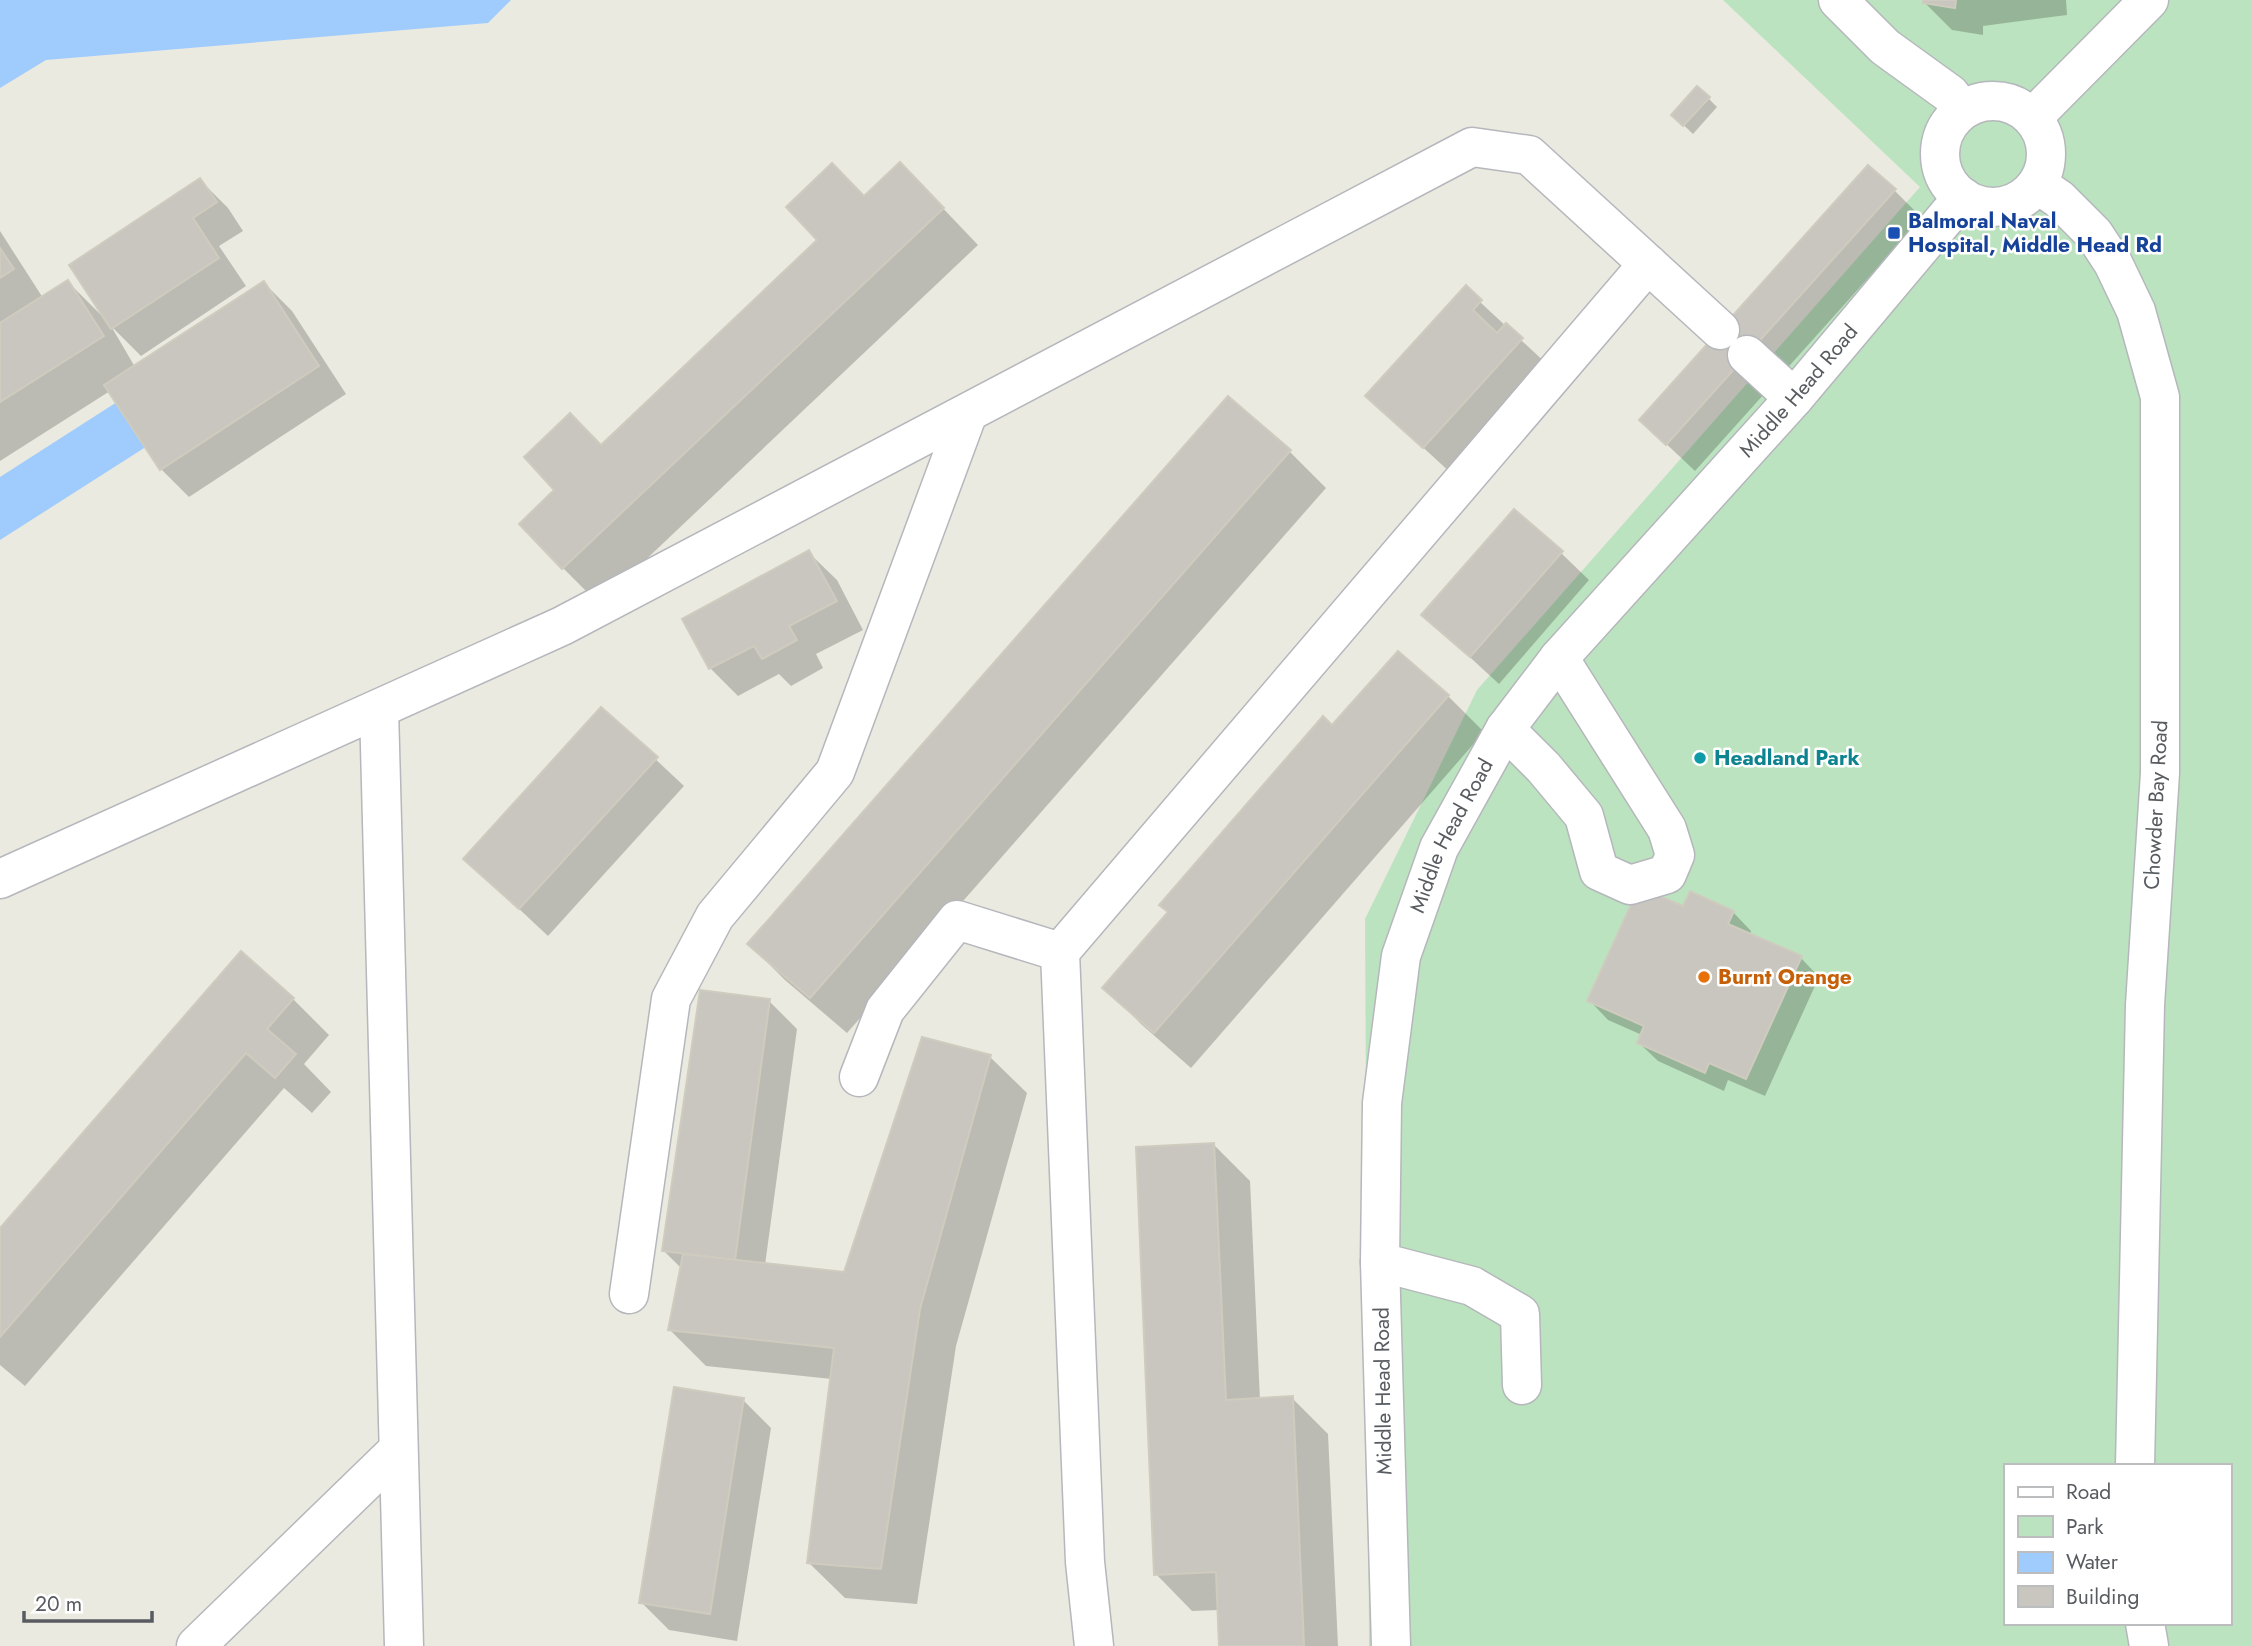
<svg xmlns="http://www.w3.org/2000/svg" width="2252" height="1646" font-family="Jost,sans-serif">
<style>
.green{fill:#bce3bf;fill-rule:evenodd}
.water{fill:#9fccfc}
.shadow{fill:#0003}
.building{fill:#c8c6bf;stroke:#cfcbbe;stroke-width:2}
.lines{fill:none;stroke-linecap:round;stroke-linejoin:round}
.minor-casing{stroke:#b5b7bc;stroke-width:41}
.minor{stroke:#fff;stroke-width:38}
.transit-dot{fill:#1a4fb4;stroke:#fff;stroke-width:2.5}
.culture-dot{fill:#0f9aa8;stroke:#fff;stroke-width:2.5}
.food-dot{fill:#e8710a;stroke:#fff;stroke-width:2.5}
.labels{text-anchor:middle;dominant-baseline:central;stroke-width:5;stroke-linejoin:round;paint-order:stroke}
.transit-label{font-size:21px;font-weight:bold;fill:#164399;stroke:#fff;text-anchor:start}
.street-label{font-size:21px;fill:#585b60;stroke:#fff}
.culture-label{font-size:21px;font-weight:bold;fill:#0d838f;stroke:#fff;text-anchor:start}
.food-label{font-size:21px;font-weight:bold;fill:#c56008;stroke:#fff;text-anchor:start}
</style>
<rect width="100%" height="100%" fill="#ebeae0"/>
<path class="green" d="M1723,0h529v1646h-883l-4,-727 112,-229 443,-503zM2005,1466h224v157h-224z"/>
<g class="water">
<path d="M0,0h511l-23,23 -442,37 -46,28z"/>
<path d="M170,368l29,45 -199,127v-63z"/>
</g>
<g class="shadow">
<path d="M1925,0h141l1,15 -84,11v9l-31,-5 -28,-28z"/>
<path d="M1698,88l19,19 -24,27 -20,-19z"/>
<path d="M200,180l28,28 15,23 -24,15 27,40 -105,70 -30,-30 24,41 129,-84 28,28 54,83 -157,103 -28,-28 -51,-78 -110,70v-230l43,67 25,-16 37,37z"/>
<path d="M1894,190l28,28 -227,253 -54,-51z"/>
<path d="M936,201l42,44 -379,359 -36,-36 38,-121z"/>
<path d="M1480,302l70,65 -98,107 -85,-78z"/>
<path d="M1229,399l61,53 36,36 -479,545 -62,-53 -36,-36z"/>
<path d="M809,553l28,27 26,50 -47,24 7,14 -32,18 -12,-12 -41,22 -28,-28z"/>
<path d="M1561,553l28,27 -90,104 -75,-69z"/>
<path d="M1448,696l36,36 -293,336 -50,-44 -36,-37z"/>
<path d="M602,709l82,77 -136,150 -82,-77z"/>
<path d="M1684,909l49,3 18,19 -1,4 51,23 18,19 -54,119 -37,-16 -4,11 -66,-30 -19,-18 3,-8 -34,-15 -18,-19z"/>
<path d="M293,999l36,36 -25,29 27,28 -19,21 -28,-25 -259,298 -25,-21v-134z"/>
<path d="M769,1001l28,28 -32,236 80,9 145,-217 37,36 -71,253 -39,258 -72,-6 -37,-36 24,-183 -126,-13 -36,-36 12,-61 -18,-18z"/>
<path d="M1214,1145l36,36 10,219 32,-2 36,36 10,212h-117l-2,-36 -27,1 -36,-37z"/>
<path d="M743,1400l28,28 -34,213 -68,-11 -28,-28z"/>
</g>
<g class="building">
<path d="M1923,0h33l-1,8 -32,-5z"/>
<path d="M1697,86l13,11 -27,29 -12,-11z"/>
<path d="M900,162l44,46 -382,361 -43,-45 35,-34 -30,-33 46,-44 31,32 216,-205 -31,-33 46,-44 32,33z"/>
<path d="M1868,165l28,24 -230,256 -27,-25z"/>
<path d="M200,178l17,24 -24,16 26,40 -108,71 -42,-64z"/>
<path d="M0,248l14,21 -14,9z"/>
<path d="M68,280l36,56 -104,66v-79z"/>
<path d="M264,281l55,85 -159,104 -56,-85z"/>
<path d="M1466,285l16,15 -9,10 24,23 9,-10 17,15 -100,110 -58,-52z"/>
<path d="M1228,396l63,54 -481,548 -63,-54z"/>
<path d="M1514,509l49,42 -93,106 -49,-42z"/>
<path d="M809,550l28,51 -48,25 8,14 -35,19 -8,-13 -45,23 -27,-50z"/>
<path d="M1398,651l51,44 -295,338 -52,-45 66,-76 -9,-7 164,-189 9,9z"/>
<path d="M601,707l57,50 -139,152 -56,-50z"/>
<path d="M1639,887l44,19 7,-15 44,20 -6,13 74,32 -56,123 -37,-16 -4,10 -68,-30 7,-17 -57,-25z"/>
<path d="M241,951l53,47 -27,31 29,25 -21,24 -29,-25 -246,284v-109z"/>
<path d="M700,990l70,9 -35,261 -73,-9z"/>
<path d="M922,1037l69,18 -71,254 -39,260 -74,-6 27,-215 -166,-18 15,-76 161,18z"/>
<path d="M1214,1143l12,257 67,-4 11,250h-85l-3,-74 -62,3 -18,-428z"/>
<path d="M674,1387l70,11 -34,216 -71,-11z"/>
</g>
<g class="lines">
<defs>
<g id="minor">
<path d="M1838,0l47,47 65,47 12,16"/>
<circle cx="1993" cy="154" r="53"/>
<path d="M2033,117l116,-117"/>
<path d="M2037,184l22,15 35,35 19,29 23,48 24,86v376l-15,232 -10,461"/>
<path d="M1747,355l47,43"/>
<path d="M379,709l25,937"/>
<path d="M1505,729l39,39 40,48 15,55 31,14 37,-11 8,-19 -8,-26 -108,-171"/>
<path d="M0,879l562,-253 910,-479 57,8 191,175"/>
<path d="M859,1077l26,-67 72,-90 103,32"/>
<path d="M1380,1262l92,24 48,28 2,71"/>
<path d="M629,1294l42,-295 44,-83 120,-144 133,-359"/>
<path d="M2145,1623l4,23"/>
<path d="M196,1646l202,-196"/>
<path d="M1094,1646l-9,-84 -25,-610 588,-688"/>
<path id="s1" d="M1391,1646l-11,-384 2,-159 19,-147 38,-108 66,-119 54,-71 235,-260 169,-201"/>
</g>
</defs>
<use href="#minor" class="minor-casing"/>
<use href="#minor" class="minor"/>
</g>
<rect class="transit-dot" x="1887" y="226" width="14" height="14" rx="3.5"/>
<circle class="culture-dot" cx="1700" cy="758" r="7"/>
<circle class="food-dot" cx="1704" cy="977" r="7"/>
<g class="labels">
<g class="transit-label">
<text x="1908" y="221">Balmoral Naval<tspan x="1908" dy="24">Hospital, Middle Head Rd</tspan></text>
</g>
<g class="street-label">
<text stroke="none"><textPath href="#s1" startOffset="1390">Middle Head Road</textPath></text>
<text transform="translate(2156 805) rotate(-87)">Chowder Bay Road</text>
<text stroke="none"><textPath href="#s1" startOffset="822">Middle Head Road</textPath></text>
<text transform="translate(1383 1391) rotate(-91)">Middle Head Road</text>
</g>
<g class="culture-label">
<text x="1714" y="758">Headland Park</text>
</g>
<g class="food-label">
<text x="1718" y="977">Burnt Orange</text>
</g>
</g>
<rect x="2004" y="1464" width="228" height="161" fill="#ffffff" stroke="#bcbdbf" stroke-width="2"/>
<rect x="2018" y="1487" width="35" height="10" fill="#ffffff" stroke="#bcbdbf" stroke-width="2"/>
<text x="2066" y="1499" font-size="21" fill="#585b60">Road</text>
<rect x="2018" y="1516" width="35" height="21" fill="#bce3bf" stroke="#bcbdbf" stroke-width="2"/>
<text x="2066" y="1534" font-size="21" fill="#585b60">Park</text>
<rect x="2018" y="1552" width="35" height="21" fill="#9fccfc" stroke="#bcbdbf" stroke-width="2"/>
<text x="2066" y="1569" font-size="21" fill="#585b60">Water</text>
<rect x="2018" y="1586" width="35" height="21" fill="#c8c6bf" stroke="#bcbdbf" stroke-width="2"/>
<text x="2066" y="1604" font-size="21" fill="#585b60">Building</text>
<path d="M24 1611v10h128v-10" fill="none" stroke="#585b60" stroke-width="3.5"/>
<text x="35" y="1611" font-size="21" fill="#585b60" stroke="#ffffff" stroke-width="5" paint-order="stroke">20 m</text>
</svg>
